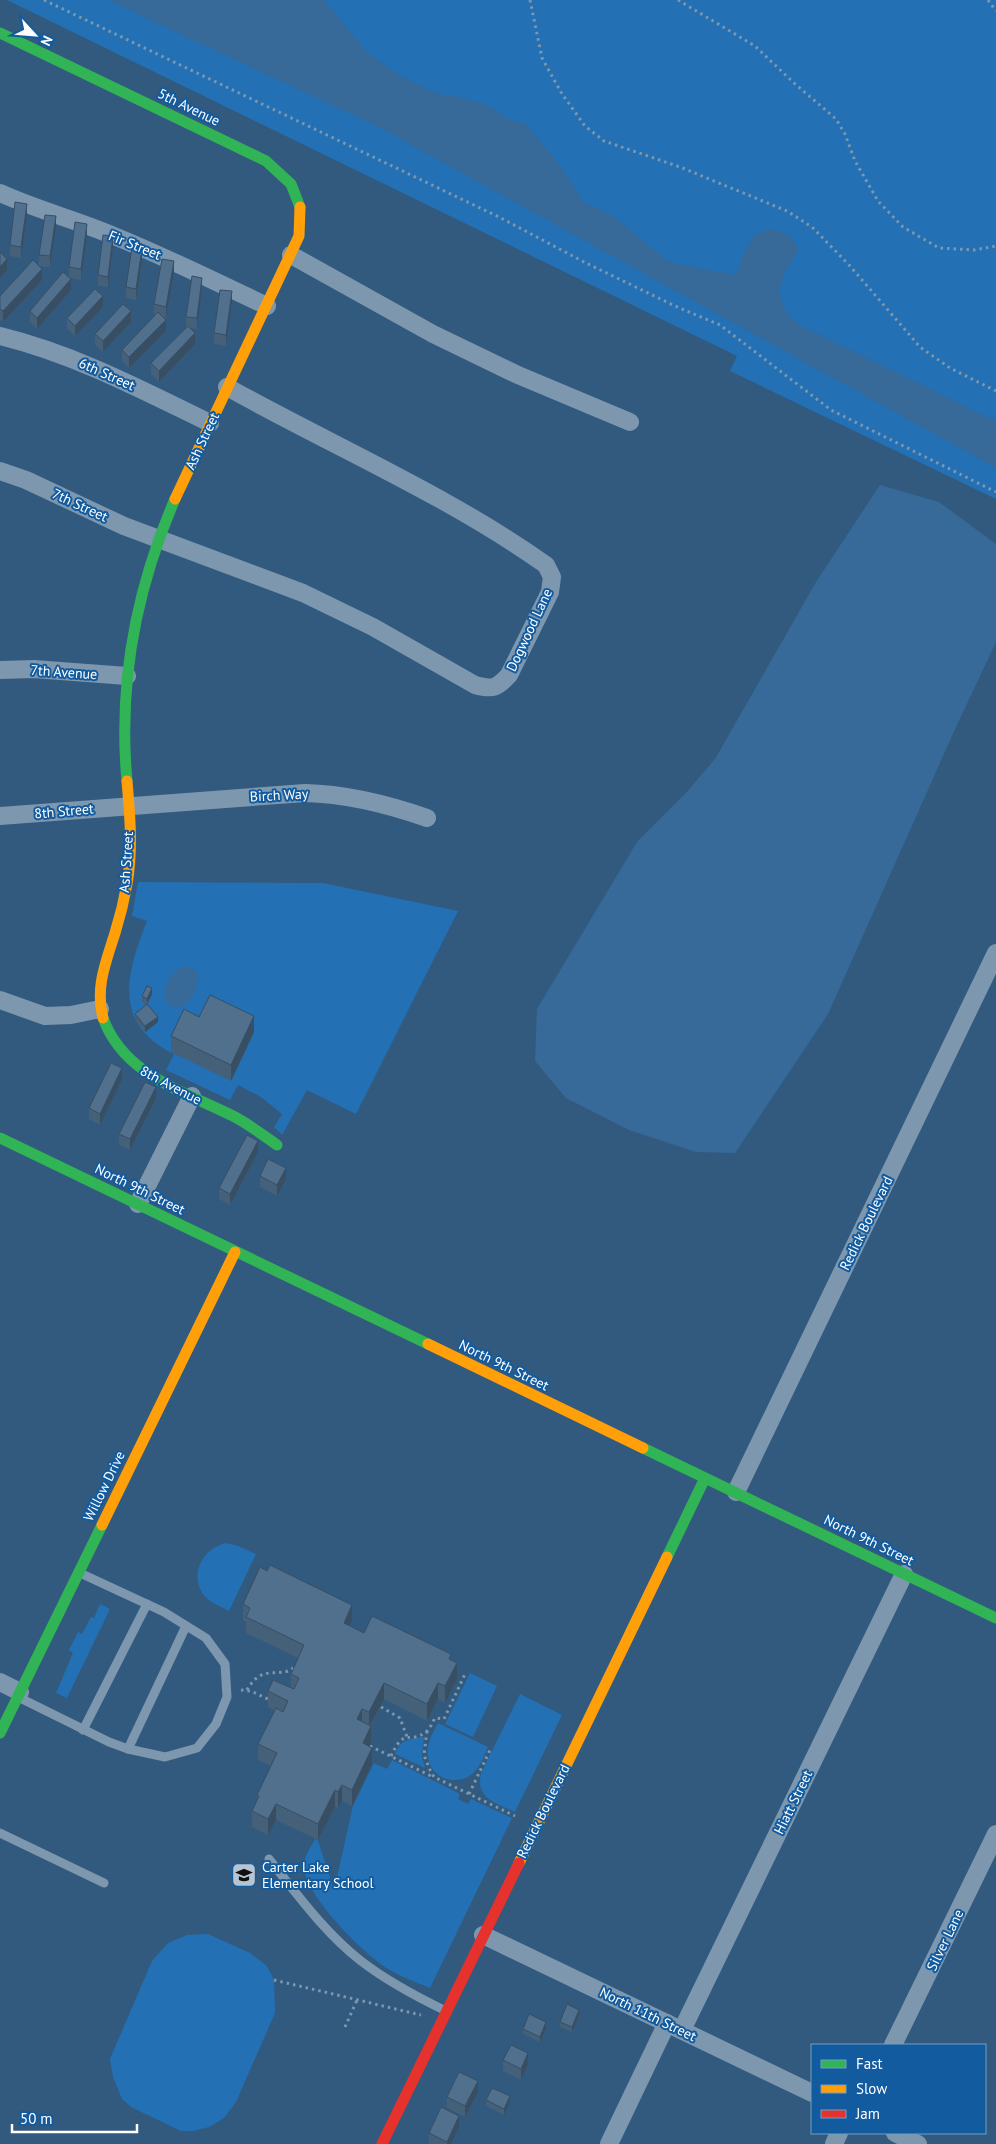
<svg xmlns="http://www.w3.org/2000/svg" width="996" height="2144" font-family="'PT Sans',sans-serif">
<style>
.green{fill:#2370b4}
.water{fill:#376999}
.lines{fill:none;stroke-linecap:round;stroke-linejoin:round}
.path{stroke:#7d97af;stroke-width:3;stroke-dasharray:2.5 4;stroke-linecap:butt}
.lane{stroke:#7d97af;stroke-width:9}
.street{stroke:#7d97af;stroke-width:18}
.fast{stroke:#30b455;stroke-width:11}
.slow{stroke:#ff9f0a;stroke-width:11}
.jam{stroke:#e5322d;stroke-width:11}
.wall{fill:#456079}
.shaded-wall{fill:#384e63}
.building{fill:#50708d;stroke:#384e63}
.labels{text-anchor:middle;dominant-baseline:central;stroke-width:4;stroke-linejoin:round;paint-order:stroke}
.street-label{font-size:14px;fill:#fff;stroke:#125b9f}
.poi-label{font-size:14px;fill:#fff;stroke:#125b9f;text-anchor:start}
</style>
<rect width="100%" height="100%" fill="#325a7f"/>
<g class="green">
<path d="M7,0h989v499l-266,-128 7,-15z"/>
<path d="M138,882l185,1 135,28 -102,203 -49,-24 -25,45 -8,-8 8,-13 -21,-17 -23,-12 -8,15 -64,-30 8,-16c-62,-30 -48,-80 -27,-133l-15,-5z"/>
<path d="M226,1543l12,3 18,8 -27,57c-9,-5 -21,-9 -26,-17 -14,-22 1,-46 23,-51z"/>
<path d="M100,1604l10,5 -43,89 -11,-5 17,-40 -4,-3 9,-18 4,2 9,-17 3,1z"/>
<path d="M470,1673l27,13 -24,51 -28,-13z"/>
<path d="M520,1694l42,21 -47,97c-19,-9 -40,-13 -34,-39z"/>
<path d="M438,1723l50,24c-3,8 -7,18 -13,24 -15,17 -45,9 -47,-15 -2,-12 5,-23 10,-33z"/>
<path d="M424,1737l-2,19 3,12 -30,-14c6,-15 14,-15 29,-17z"/>
<path d="M392,1760l68,34 -2,5 10,5 3,-5 41,19 -82,170c-14,-6 -29,-11 -42,-19 -25,-16 -82,-72 -84,-102 -1,-10 7,-20 11,-28l3,2 15,46 4,-10 16,-71 21,-43 13,6z"/>
<path d="M208,1934l42,19 17,13 7,14 1,33 -39,89 -12,16 -15,9 -16,4h-12l-50,-24 -9,-8 -9,-22 -3,-18 42,-98 16,-18 19,-8z"/>
</g>
<g class="water">
<path d="M108,0h216l42,51 27,20 31,17 16,6 28,5 20,7 24,15 12,2 32,37 29,43 27,12 57,47 67,13c8,-20 14,-52 43,-44 10,3 16,9 19,18 -2,7 -6,12 -10,18 -13,23 -10,39 10,57l198,98v46l-617,-341z"/>
<path d="M880,485l59,17 57,42v98l-40,85 -128,287 -93,139 -39,-1 -67,-22 -63,-32 -31,-37 2,-52 100,-167 48,-48 30,-35 101,-177z"/>
<path d="M182,967c29,-3 14,36 -5,42l-11,-6c-4,-15 2,-28 16,-36z"/>
</g>
<g class="lines">
<g class="path">
<path d="M44,0l455,217 87,46 89,43 45,19 111,85 165,82"/>
<path d="M530,0l12,58 20,36 23,32 19,15 76,26 107,44 25,16 38,39 70,81 30,21 46,23"/>
<path d="M678,0l77,46 39,37 42,36 9,15 10,27 23,40 25,26 36,21 35,2 22,-4"/>
<path d="M988,0l8,11"/>
<path d="M241,1690l10,1 19,9"/>
<path d="M247,1690c16,-28 32,-10 48,-23"/>
<path d="M381,1707l19,11 7,19"/>
<path d="M427,1731l-3,24 6,15 4,7 81,39"/>
<path d="M370,1746l63,31"/>
<path d="M391,1756c14,-30 17,-11 35,-24 4,-3 6,-9 9,-14l9,1 21,-45"/>
<path d="M469,1794l22,-46"/>
<path d="M274,1980l147,35"/>
<path d="M345,2027l12,-27"/>
</g>
<g class="lane">
<path d="M20,1698l89,44 19,7 37,8 32,-9 19,-24 11,-27 -2,-33 -19,-26 -42,-26 -84,-39"/>
<path d="M83,1730l64,-126"/>
<path d="M128,1749l58,-123"/>
<path d="M0,1833l104,50"/>
<path d="M269,1859c28,35 56,74 92,102 26,20 56,36 85,50"/>
</g>
<g class="street">
<path d="M0,193c37,17 77,27 114,43 52,21 102,46 153,70"/>
<path d="M291,255l142,79 85,41 112,47"/>
<path d="M0,336c74,18 142,54 210,87"/>
<path d="M0,471l26,9 98,46 179,67 70,34 102,58c18,5 22,3 34,-10l41,-83 2,-15 -6,-12c-99,-70 -213,-119 -319,-178"/>
<path d="M0,670l34,-1 93,7"/>
<path d="M0,816l305,-23c43,1 82,11 122,25"/>
<path d="M0,1000l45,16 26,-1 29,-6"/>
<path d="M138,1204l54,-108"/>
<path d="M736,1492l260,-539"/>
<path d="M0,1682l20,10"/>
<path d="M483,1935l329,158"/>
<path d="M682,2030l222,-456"/>
<path d="M893,2045l103,-211"/>
<path d="M895,2133l23,11"/>
<path d="M609,2144l58,-121"/>
<path d="M834,2144l5,-11"/>
</g>
<g class="fast">
<path d="M0,33l266,128 25,23 9,23"/>
<path d="M127,781c-9,-98 9,-192 48,-282"/>
<path d="M103,1018c21,58 83,74 132,99 15,8 28,18 42,28"/>
<path d="M0,1138l428,206"/>
<path d="M643,1448l353,170"/>
<path d="M667,1557l38,-79"/>
<path d="M0,1733l102,-208"/>
</g>
<g class="slow">
<path d="M175,499l124,-263 1,-29"/>
<path d="M103,1018c-8,-31 3,-56 12,-85 5,-16 9,-32 12,-49 6,-34 3,-68 0,-103"/>
<path d="M428,1344l215,104"/>
<path d="M102,1525l133,-273"/>
<path d="M519,1863l148,-306"/>
</g>
<path class="jam" d="M382,2144l137,-281"/>
</g>
<g class="wall">
<path d="M27,215l-6,43 -11,-2v-11z"/>
<path d="M56,227l-6,40 -11,-1v-11z"/>
<path d="M87,234l-6,46 -11,-2 1,12 -34,39 -7,-7v-11l39,-34v-10z"/>
<path d="M113,247l-5,40 -10,-1v-11z"/>
<path d="M142,260l-6,40 -10,-2v-11z"/>
<path d="M174,272l-8,46 -3,-1 3,14 -37,37 -7,-7v-11l33,-34 -1,-1v-11z"/>
<path d="M42,280l-39,42 -3,-2v-24z"/>
<path d="M202,289l-5,40 -7,-1 5,16 -36,38 -8,-8v-11l35,-36v-10z"/>
<path d="M232,302l-6,44 -12,-2v-11z"/>
<path d="M103,307l-28,29 -8,-7v-11z"/>
<path d="M131,322l-28,30 -8,-7v-11z"/>
<path d="M152,994l-5,10 11,18 -13,10 -10,-13v-5l12,-10 -5,-2v-6z"/>
<path d="M199,1017l55,15 -23,49 -60,-29v-16z"/>
<path d="M122,1079l-22,46 -11,-6v-11z"/>
<path d="M156,1098l-26,52 -11,-5v-11z"/>
<path d="M258,1152l-28,53 -11,-6v-11z"/>
<path d="M260,1176l26,3 -9,17 -17,-9z"/>
<path d="M243,1604l109,17 -2,5 14,7 87,27 6,19 -12,24 -7,-4 -11,22 -43,-22 -13,27v16l-2,4 3,18 -20,42 -10,-5 -4,7 -3,-1 -17,33 -42,-20 -8,15 -16,-8v-16l5,-10v-6l14,-29 -13,-6v-16l17,-33 -7,-4v-16l23,-3v-14l7,-16 -52,-25v-11l-3,-2z"/>
<path d="M579,2015l-7,17 -12,-5v-5z"/>
<path d="M546,2028l-6,14 -17,-8v-5z"/>
<path d="M503,2060l25,4 -7,16 -18,-9z"/>
<path d="M478,2092l-13,25 -18,-9v-11z"/>
<path d="M486,2100l24,2 -6,13 -18,-9z"/>
<path d="M459,2127l-8,17h-22v-11z"/>
</g>
<g class="shaded-wall">
<path d="M27,204v11l-6,43v-11z"/>
<path d="M56,216v11l-6,40v-11z"/>
<path d="M87,224v10l-6,46v-11z"/>
<path d="M113,236v11l-5,40v-10z"/>
<path d="M142,249v11l-6,40v-11z"/>
<path d="M7,259v11l-7,8v-11z"/>
<path d="M174,261v11l-8,46v-11z"/>
<path d="M42,269v11l-39,42v-11z"/>
<path d="M202,278v11l-5,40v-11z"/>
<path d="M71,279v11l-34,39v-11z"/>
<path d="M232,291v11l-6,44v-11z"/>
<path d="M103,296v11l-28,29v-10z"/>
<path d="M131,311v11l-28,30v-11z"/>
<path d="M166,320v11l-37,37v-11z"/>
<path d="M195,333v11l-36,38v-11z"/>
<path d="M152,988v6l-5,10v-5z"/>
<path d="M254,1016v16l-23,49v-16z"/>
<path d="M158,1017v5l-13,10v-6z"/>
<path d="M122,1068v11l-22,46v-11z"/>
<path d="M156,1087v11l-26,52v-11z"/>
<path d="M258,1141v11l-28,53v-11z"/>
<path d="M286,1168v11l-9,17v-11z"/>
<path d="M352,1605v16l-8,18v-16z"/>
<path d="M457,1663v16l-12,24v-17z"/>
<path d="M384,1683v16l-15,29v-16z"/>
<path d="M438,1683v16l-11,22v-17z"/>
<path d="M362,1709v16l-5,-6z"/>
<path d="M371,1726v16l-8,17v-16z"/>
<path d="M372,1748v16l-20,42v-16z"/>
<path d="M342,1785v16l-4,7v-16z"/>
<path d="M335,1790v17l-17,33v-16z"/>
<path d="M276,1804v16l-8,15v-16z"/>
<path d="M579,2010v5l-7,17v-5z"/>
<path d="M546,2022v6l-6,14v-5z"/>
<path d="M528,2053v11l-7,16v-11z"/>
<path d="M478,2081v11l-13,25v-11z"/>
<path d="M510,2096v6l-6,13v-6z"/>
<path d="M459,2116v11l-8,17h-4v-2z"/>
</g>
<g class="building">
<path d="M15,202l12,2 -6,43 -11,-2z"/>
<path d="M45,215l11,1 -6,40 -11,-1z"/>
<path d="M75,222l12,2 -6,45 -12,-2z"/>
<path d="M103,235l10,1 -5,41 -10,-2z"/>
<path d="M132,247l10,2 -6,40 -10,-2z"/>
<path d="M0,252l7,7 -7,8z"/>
<path d="M162,259l12,2 -8,46 -12,-3z"/>
<path d="M33,260l9,9 -39,42 -3,-2v-13z"/>
<path d="M63,272l8,7 -34,39 -7,-7z"/>
<path d="M192,276l10,2 -5,40 -11,-1z"/>
<path d="M95,289l8,7 -28,30 -8,-8z"/>
<path d="M220,290l12,1 -6,44 -12,-2z"/>
<path d="M123,304l8,7 -28,30 -8,-7z"/>
<path d="M158,312l8,8 -37,37 -7,-7z"/>
<path d="M188,326l7,7 -36,38 -8,-8z"/>
<path d="M147,986l5,2 -5,11 -5,-3z"/>
<path d="M210,995l44,21 -23,49 -60,-29 13,-27 15,8z"/>
<path d="M147,1004l11,13 -13,9 -10,-12z"/>
<path d="M111,1063l11,5 -22,46 -11,-6z"/>
<path d="M145,1082l11,5 -26,52 -11,-5z"/>
<path d="M247,1135l11,6 -28,53 -11,-6z"/>
<path d="M268,1159l18,9 -9,17 -17,-9z"/>
<path d="M270,1565l82,40 -8,18 20,10 8,-17 79,38 -2,5 8,4 -12,23 -7,-3 -11,21 -43,-21 -15,29 -7,-3 -5,10 14,7 -8,17 9,5 -20,42 -10,-5 -4,7 -3,-2 -17,34 -42,-20 -8,15 -16,-8 7,-15 -2,-1 20,-42 -19,-9 18,-36 7,4 5,-11 -20,-10 5,-11 21,9 5,-11 -8,-4 13,-29 -58,-28 4,-9 -7,-4 17,-37 7,4z"/>
<path d="M567,2004l12,6 -7,17 -12,-5z"/>
<path d="M529,2014l17,8 -6,15 -17,-8z"/>
<path d="M511,2045l17,8 -7,16 -18,-9z"/>
<path d="M459,2072l19,9 -13,25 -18,-9z"/>
<path d="M492,2088l18,8 -6,13 -18,-9z"/>
<path d="M441,2107l18,9 -12,26 -18,-9z"/>
</g>
<defs>
<symbol id="school-square" viewBox="-11 -11 22 22"><rect x="-9" y="-9" width="18" height="18" rx="4" fill="#b7c5d2" stroke="#125b9f"/><path d="M0-5L7-2L0 1L-7-2ZM-4 1L0 2.5L4 1V4Q0 6-4 4Z" fill="#111"/></symbol>
</defs>
<g fill-rule="evenodd">
<use href="#school-square" x="230" y="1861" width="28" height="28"/>
</g>
<g class="labels">
<g class="street-label">
<text transform="translate(189 107) rotate(26)">5th Avenue</text>
<text transform="translate(135 245) rotate(22)">Fir Street</text>
<text transform="translate(107 374) rotate(24)">6th Street</text>
<text transform="translate(202 441) rotate(-65)">Ash Street</text>
<text transform="translate(80 505) rotate(25)">7th Street</text>
<text transform="translate(529 630) rotate(-65)">Dogwood Lane</text>
<text transform="translate(64 672) rotate(4)">7th Avenue</text>
<text transform="translate(279 795) rotate(-3)">Birch Way</text>
<text transform="translate(64 811) rotate(-5)">8th Street</text>
<text transform="translate(126 862) rotate(-86)">Ash Street</text>
<text transform="translate(171 1085) rotate(28)">8th Avenue</text>
<text transform="translate(140 1189) rotate(26)">North 9th Street</text>
<text transform="translate(866 1223) rotate(-64)">Redick Boulevard</text>
<text transform="translate(504 1365) rotate(26)">North 9th Street</text>
<text transform="translate(104 1486) rotate(-64)">Willow Drive</text>
<text transform="translate(869 1540) rotate(26)">North 9th Street</text>
<text transform="translate(793 1802) rotate(-64)">Hiatt Street</text>
<text transform="translate(543 1811) rotate(-64)">Redick Boulevard</text>
<text transform="translate(945 1940) rotate(-64)">Silver Lane</text>
<text transform="translate(648 2014) rotate(26)">North 11th Street</text>
</g>
<g class="poi-label">
<text x="262" y="1867">Carter Lake<tspan x="262" dy="16">Elementary School</tspan></text>
</g>
</g>
<rect x="811" y="2044" width="175" height="90" fill="#125b9f" stroke="#719dc5"/>
<rect x="821" y="2060" width="25" height="8" fill="#30b455" stroke="#719dc5"/>
<text x="856" y="2069" font-size="15" fill="#ffffff">Fast</text>
<rect x="821" y="2085" width="25" height="8" fill="#ff9f0a" stroke="#719dc5"/>
<text x="856" y="2094" font-size="15" fill="#ffffff">Slow</text>
<rect x="821" y="2110" width="25" height="8" fill="#e5322d" stroke="#719dc5"/>
<text x="856" y="2119" font-size="15" fill="#ffffff">Jam</text>
<g transform="translate(35 35) rotate(116)" stroke="#125b9f" stroke-width="4" paint-order="stroke">
<path d="M0-4L9 19L0 12L-9 19Z" fill="#ffffff"/>
<text y="-8" font-size="14" font-weight="bold" text-anchor="middle" fill="#ffffff">N</text>
</g>
<path d="M12 2124v8h125v-8" fill="none" stroke="#ffffff" stroke-width="2.5"/>
<text x="20" y="2124" font-size="15" fill="#ffffff" stroke="#125b9f" stroke-width="4" paint-order="stroke">50 m</text>
</svg>
